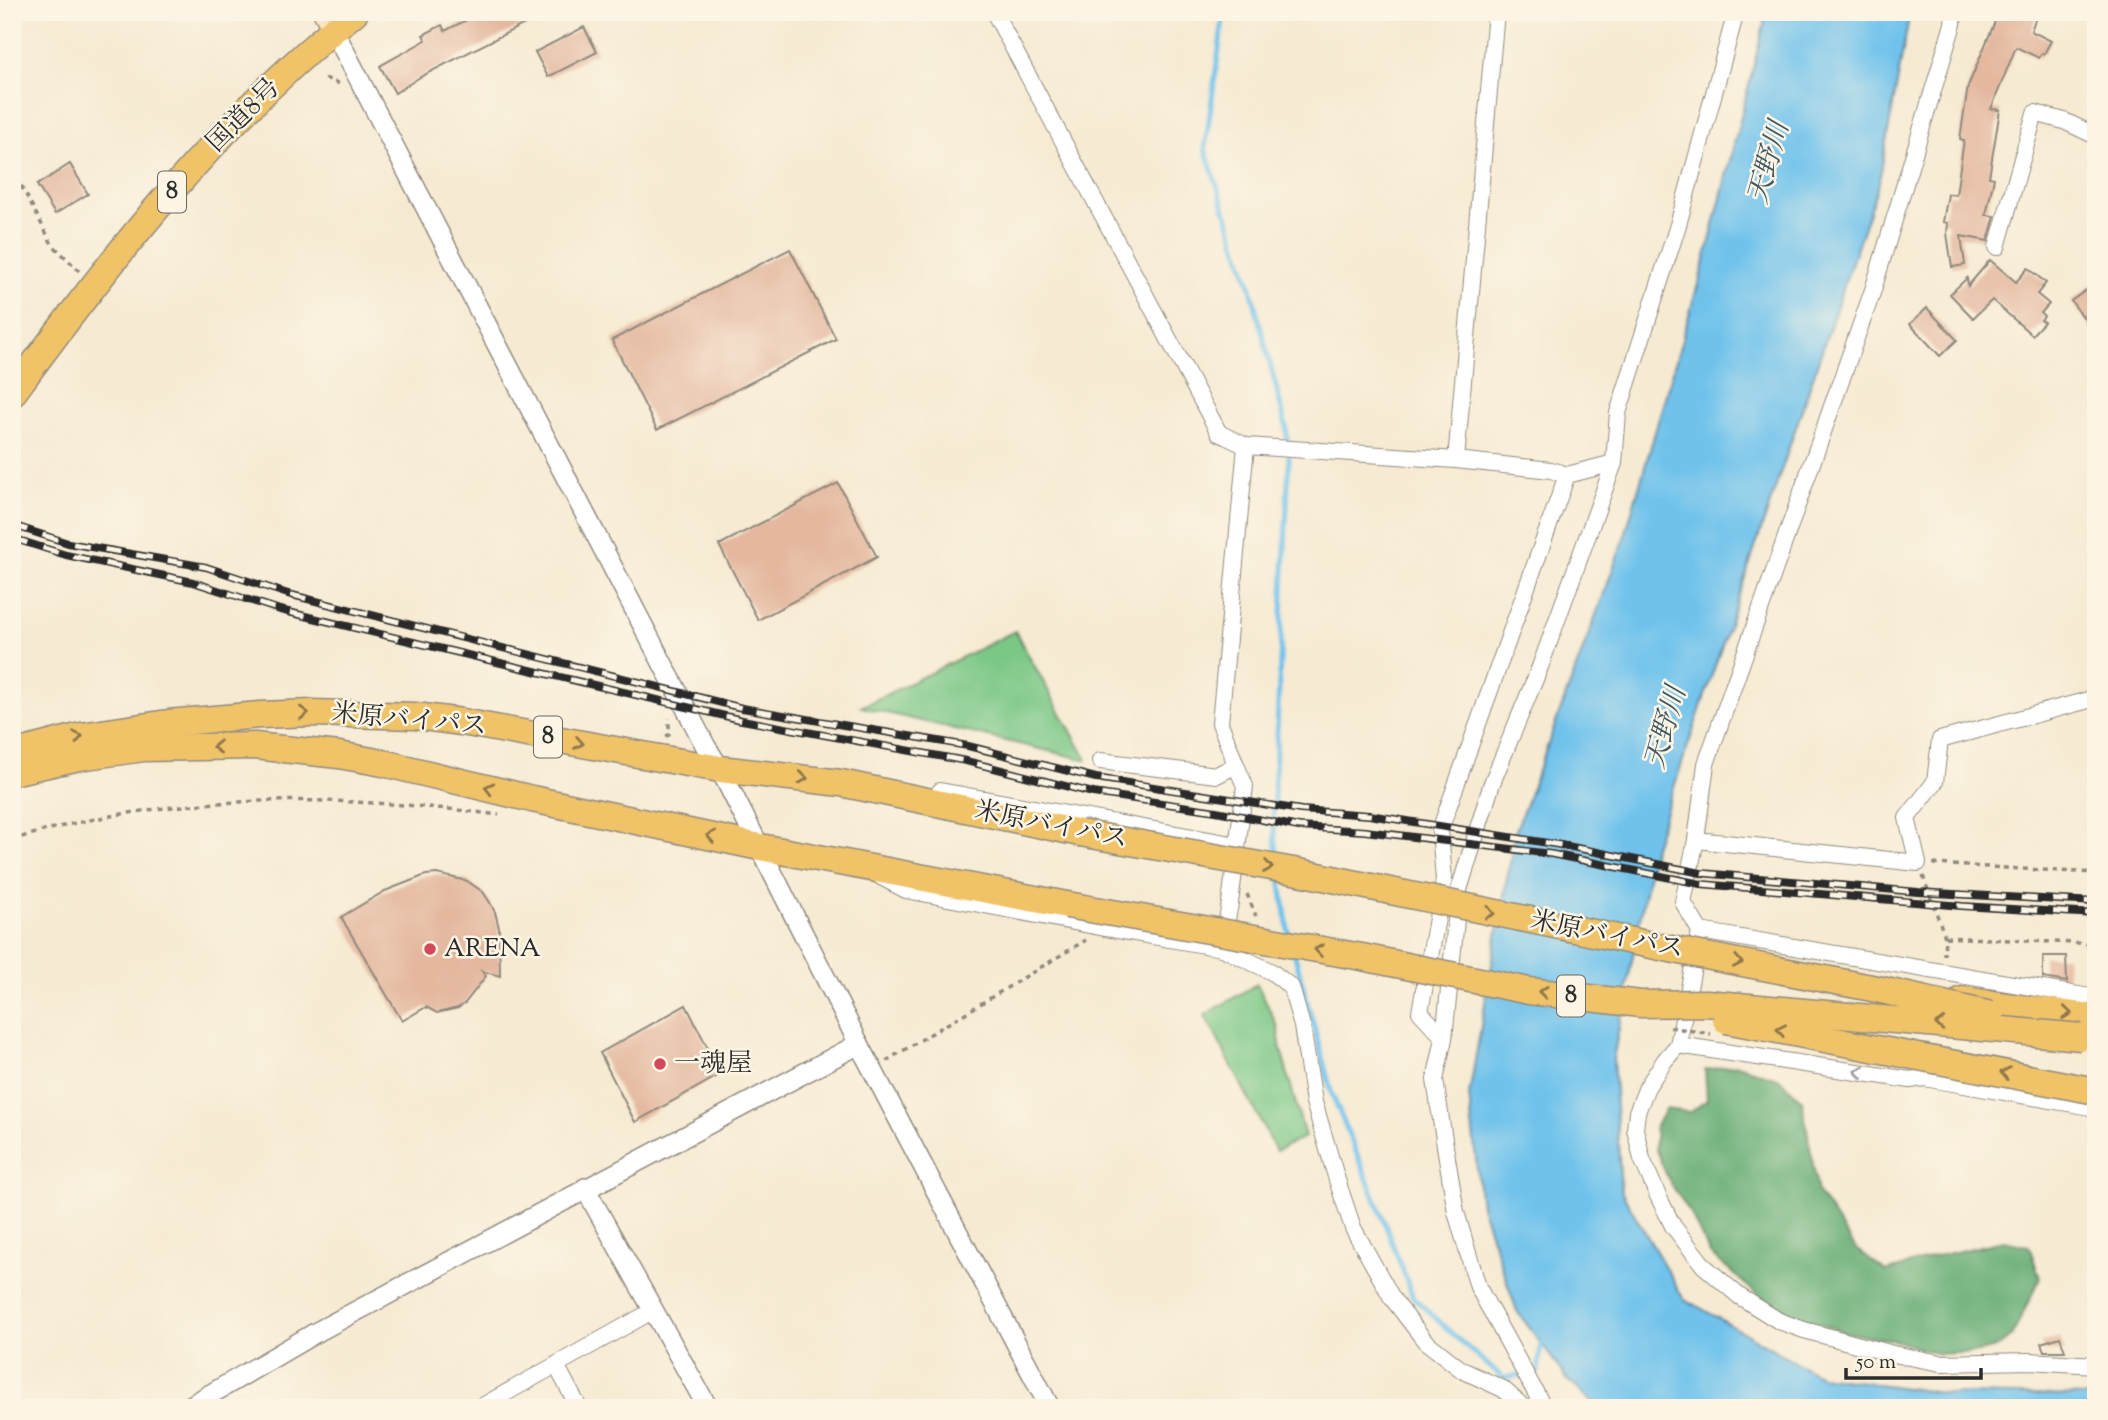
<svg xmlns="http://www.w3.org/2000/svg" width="2108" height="1420" font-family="'Sorts Mill Goudy','Noto Serif JP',serif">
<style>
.green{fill:#7ac786;stroke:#527958;stroke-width:2}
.forest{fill:#63ac73;stroke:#476c4f;stroke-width:2}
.water{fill:#70c2ec;stroke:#4e768c;stroke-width:2}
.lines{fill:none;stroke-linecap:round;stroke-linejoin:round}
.stream{stroke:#70c2ec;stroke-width:5}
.building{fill:#e4b79e}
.minor-casing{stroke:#908a7e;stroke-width:18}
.tertiary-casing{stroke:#908a7e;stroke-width:22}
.secondary-casing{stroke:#908a7e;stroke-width:24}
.trunk-casing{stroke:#908a7e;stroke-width:29}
.path{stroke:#908a7e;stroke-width:3.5;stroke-dasharray:5 5;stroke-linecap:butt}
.minor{stroke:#fff;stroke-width:16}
.tertiary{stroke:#fff;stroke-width:19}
.secondary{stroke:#f9e7c3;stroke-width:21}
.trunk{stroke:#f1c369;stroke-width:26}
.rail-casing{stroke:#2b2b2b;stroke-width:8}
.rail{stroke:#fcf5e5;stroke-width:5;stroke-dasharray:16;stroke-linecap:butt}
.trunk-bridge-casing{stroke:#908a7e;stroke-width:29;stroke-linecap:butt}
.path-bridge{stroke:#908a7e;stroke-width:3.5;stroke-dasharray:5 5;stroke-linecap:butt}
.trunk-bridge{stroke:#f1c369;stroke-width:26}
.oneway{stroke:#8e774a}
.oneway2{stroke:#a0a0a0}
.poi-dot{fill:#d1495b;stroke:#fcf5e5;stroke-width:2.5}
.labels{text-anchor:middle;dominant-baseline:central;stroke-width:5;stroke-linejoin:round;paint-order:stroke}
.shield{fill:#fcf5e5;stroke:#6a6863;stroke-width:2}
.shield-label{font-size:24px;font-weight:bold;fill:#2b2b2b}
.street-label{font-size:26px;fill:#2b2b2b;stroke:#fcf5e5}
.poi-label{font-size:26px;fill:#2b2b2b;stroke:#fcf5e5;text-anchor:start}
.water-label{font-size:28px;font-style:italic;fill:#405865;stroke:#fcf5e5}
</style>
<rect width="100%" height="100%" fill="#fcf5e5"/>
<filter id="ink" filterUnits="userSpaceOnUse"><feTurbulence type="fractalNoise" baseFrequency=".0143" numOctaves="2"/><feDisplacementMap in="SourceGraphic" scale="14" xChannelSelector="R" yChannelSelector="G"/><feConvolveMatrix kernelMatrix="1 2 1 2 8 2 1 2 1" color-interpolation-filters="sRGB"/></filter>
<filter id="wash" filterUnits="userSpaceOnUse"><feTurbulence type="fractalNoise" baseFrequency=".00686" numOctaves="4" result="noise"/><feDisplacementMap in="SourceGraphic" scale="28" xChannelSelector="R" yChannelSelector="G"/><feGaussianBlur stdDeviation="1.57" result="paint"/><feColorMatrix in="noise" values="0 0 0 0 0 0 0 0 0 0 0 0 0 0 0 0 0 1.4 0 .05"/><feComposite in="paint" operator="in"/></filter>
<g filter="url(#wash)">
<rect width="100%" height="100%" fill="#f6ead2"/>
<g class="green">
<path d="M1015,631l72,129 -226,-53z"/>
<path d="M1257,984l20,41 4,25 24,87 -29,14 -71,-136z"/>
</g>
<path class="forest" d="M1737,1065l43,14 22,21 16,93 38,56 30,23 47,-15 70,-16 26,5 11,32 -28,58 -17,12 -14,4 -42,2 -46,-14 -45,-7 -53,-17 -35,-19 -50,-43 -21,-43 -20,-30 -14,-33v-20l10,-19 25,3 17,-12 -2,-30z"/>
<path class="water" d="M1767,12h143l-31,170 -225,664 -41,213 8,132 62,107 137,78 129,18 147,2v12h-497l-31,-28 -51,-69 -36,-105 -12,-111 46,-262 108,-291 83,-285z"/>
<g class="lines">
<g class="stream">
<path d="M1224,12l-19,137 45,136 36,141 3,32 -16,361 5,41"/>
<path d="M1280,877l9,59"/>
<path d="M1294,952l38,142 45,109 36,94 47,44 43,37 35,-6 3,-28 7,-4"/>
</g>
</g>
<g id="blocks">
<g class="building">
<path d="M482,12h66l-128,65 -25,16 -15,-27 46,-26 -3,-5 19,-10 3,6z"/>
<path d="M1999,12h22l15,5 -5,14 20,10 -7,13 -2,-1 -3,5 -23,-11 -25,62 9,1 -11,67 5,1 -8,37 9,1 -7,25 -27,-5 4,29 -13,2 -5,-34 1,-10 -5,-1 5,-28 8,1 8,-55 -4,-1 8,-53z"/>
<path d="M584,27l13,25 -49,25 -13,-25z"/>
<path d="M70,164l18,30 -33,20 -18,-29z"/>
<path d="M790,249l46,90 -179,91 -45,-90z"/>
<path d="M1990,260l26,22 12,-14 18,15 -9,11 12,10 -8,9 3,3 -3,4 3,2 -12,13 -40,-35 -19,18 -23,-24 17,-16 1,8z"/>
<path d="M2096,283v51l-25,-33z"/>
<path d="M1927,308l30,32 -17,16 -30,-32z"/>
<path d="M838,483l39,74 -119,63 -39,-75z"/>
<path d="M437,874l30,7 16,11 6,9 6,11 4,16 1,48 -18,-5 4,5 -21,27 -7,5 -21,5 -11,-6 -24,14 -61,-104 44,-26 41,-16z"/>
<path d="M2043,956h23l1,26 -24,-4z"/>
<path d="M686,1005l35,69 -86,48 -35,-69z"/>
<path d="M2060,1337l5,14h-21l-3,-8z"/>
</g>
</g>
</g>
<g filter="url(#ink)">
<use href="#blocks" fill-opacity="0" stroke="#908a7e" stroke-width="2"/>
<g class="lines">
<defs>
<g id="minor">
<path d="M994,12l225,421 27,13 210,14 95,10 16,5 47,-12"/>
<path d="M1954,12l-1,12 -80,266 -167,474 -10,76 -13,62 17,29 -22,114 -13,15 -18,27 -10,25 -2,17 7,30 16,37 15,30 31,40 35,30 40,25 25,9 89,24 48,9 88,-2 67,4"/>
<path d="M1997,247l38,-134 29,8 32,15"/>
<path d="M1456,460l40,-448"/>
<path d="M1100,761l117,14 19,-10 9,21 -15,117 -8,45 50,24 19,15 11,39 12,76 23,78 16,48 39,70 33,43 37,29 41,19 21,19"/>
<path d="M1236,765l-16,-42 26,-277"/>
<path d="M940,791l297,54"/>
<path d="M1696,840l222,23 -11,-45 28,-36 5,-42 156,-42"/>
<path d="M881,877l25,13 199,38 117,20"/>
<path d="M1700,931l396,67"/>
<path d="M1444,1038l-24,-26 24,-132 -4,-50 127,-355"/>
<path d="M1678,1045l232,35 14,-2 172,30"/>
<path d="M556,1365l23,43"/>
<path d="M479,1408l175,-98"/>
<path d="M1544,1408l-66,-121 -22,-75 -11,-66 -10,-66 9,-42 15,-148 33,-107 48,-116 74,-204 4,-50 60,-188 58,-213"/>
</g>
<g id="tertiary">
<path d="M333,29l372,716 15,24 139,275 191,364"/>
<path d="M585,1188l123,220"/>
<path d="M187,1408l128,-75 544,-289"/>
</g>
<path id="secondary" d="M324,12l9,17"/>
<g id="trunk">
<path d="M12,394c101,-138 209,-275 343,-382"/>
<path d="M12,754l69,-18 87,-13 92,-8 52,-2 103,3 47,6 258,47 121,14 239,50"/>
<path d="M12,772l67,-15 65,-9 111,-2 84,9 44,8 149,36 228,48 307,58"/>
<path d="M1962,1000l134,18"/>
</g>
</defs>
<use href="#minor" class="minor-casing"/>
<use href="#tertiary" class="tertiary-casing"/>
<use href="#secondary" class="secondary-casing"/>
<use href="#trunk" class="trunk-casing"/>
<g class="path">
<path d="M325,78l17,7"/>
<path d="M12,168l40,76 27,27"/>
<path d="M12,425l8,-11"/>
<path d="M666,736l3,-1v-17"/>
<path d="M12,840c158,-49 325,-46 487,-25"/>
<path d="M1933,864l163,9"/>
<path d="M1923,876l22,61 -1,18"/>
<path d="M1247,894l9,22"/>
<path d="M1945,937l151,7"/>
<path d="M886,1061l200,-121"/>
</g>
<use href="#minor" class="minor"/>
<use href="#tertiary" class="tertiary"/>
<use href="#secondary" class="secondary"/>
<use href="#trunk" class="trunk"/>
<defs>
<g id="rail">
<path d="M12,525l56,18 138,24 82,27 454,114 226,38 128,32 205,32 68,5 198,31 134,27 217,19 178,10"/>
<path d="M12,538l54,17 127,27 87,28 250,60 212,50 224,41 127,32 123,18 83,16 66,4 186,23 150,30 261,22 134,8"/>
</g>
</defs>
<use href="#rail" class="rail-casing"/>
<use href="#rail" class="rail"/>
<defs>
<g id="trunk-bridge">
<path d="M1080,833l219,39 386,80 192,37 114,26"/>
<path d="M1067,905l295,52 167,34 112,13 65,-1 375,34"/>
<path d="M1726,1020l370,71"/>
</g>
</defs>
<use href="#trunk-bridge" class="trunk-bridge-casing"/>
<path class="path-bridge" d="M1670,1027l41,7"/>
<use href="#trunk-bridge" class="trunk-bridge"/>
</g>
<defs><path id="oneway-chevron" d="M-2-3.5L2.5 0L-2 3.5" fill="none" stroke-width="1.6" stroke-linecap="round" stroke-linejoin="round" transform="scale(1.75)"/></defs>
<g class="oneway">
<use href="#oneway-chevron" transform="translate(304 713) rotate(-1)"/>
<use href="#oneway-chevron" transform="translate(78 737) rotate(-12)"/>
<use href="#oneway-chevron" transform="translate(579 743) rotate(10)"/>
<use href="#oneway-chevron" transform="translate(217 747) rotate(179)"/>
<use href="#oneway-chevron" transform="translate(803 778) rotate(7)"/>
<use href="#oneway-chevron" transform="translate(489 788) rotate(-166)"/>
<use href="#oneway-chevron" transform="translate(711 836) rotate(-169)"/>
<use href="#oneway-chevron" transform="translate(1268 867) rotate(10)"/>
<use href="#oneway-chevron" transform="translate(1490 913) rotate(11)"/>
<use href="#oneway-chevron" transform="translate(1319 950) rotate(-171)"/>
<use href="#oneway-chevron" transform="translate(1738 962) rotate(11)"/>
<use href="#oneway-chevron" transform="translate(1543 992) rotate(-173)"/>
<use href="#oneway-chevron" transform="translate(2067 1013) rotate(7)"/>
<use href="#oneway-chevron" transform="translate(1940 1024) rotate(-175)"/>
<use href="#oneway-chevron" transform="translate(1781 1030) rotate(-169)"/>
<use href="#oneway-chevron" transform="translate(2005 1073) rotate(-169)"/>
</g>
<use class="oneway2" href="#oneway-chevron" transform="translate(1859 1072) rotate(-171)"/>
</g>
<g class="poi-dot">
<circle cx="430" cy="949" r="7"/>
<circle cx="660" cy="1064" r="7"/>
</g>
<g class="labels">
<g class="shield">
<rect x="158" y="171.5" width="28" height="41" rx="5"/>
<rect x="534" y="716.5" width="28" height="41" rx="5"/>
<rect x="1557" y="975.5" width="28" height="41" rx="5"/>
</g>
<g class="shield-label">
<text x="172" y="192">8</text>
<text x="548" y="737">8</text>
<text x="1571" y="996">8</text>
</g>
<g class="street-label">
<text transform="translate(244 116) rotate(-45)">国道8号</text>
<text transform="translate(409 721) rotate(5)">米原バイパス</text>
<text transform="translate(1051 826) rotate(11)">米原バイパス</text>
<text transform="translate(1607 936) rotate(11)">米原バイパス</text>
</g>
<g class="poi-label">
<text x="444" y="949">ARENA</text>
<text x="674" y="1064">一魂屋</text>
</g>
<g class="water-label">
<text transform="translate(1770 163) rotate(-74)">天野川</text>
<text transform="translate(1667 728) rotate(-74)">天野川</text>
</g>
</g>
<rect width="2108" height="1420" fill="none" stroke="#fcf5e5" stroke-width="42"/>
<path d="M1846 1368v10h135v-10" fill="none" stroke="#2b2b2b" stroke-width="3.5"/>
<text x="1856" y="1368" font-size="21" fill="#2b2b2b" stroke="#fcf5e5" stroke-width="5" paint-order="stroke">50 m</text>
</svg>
